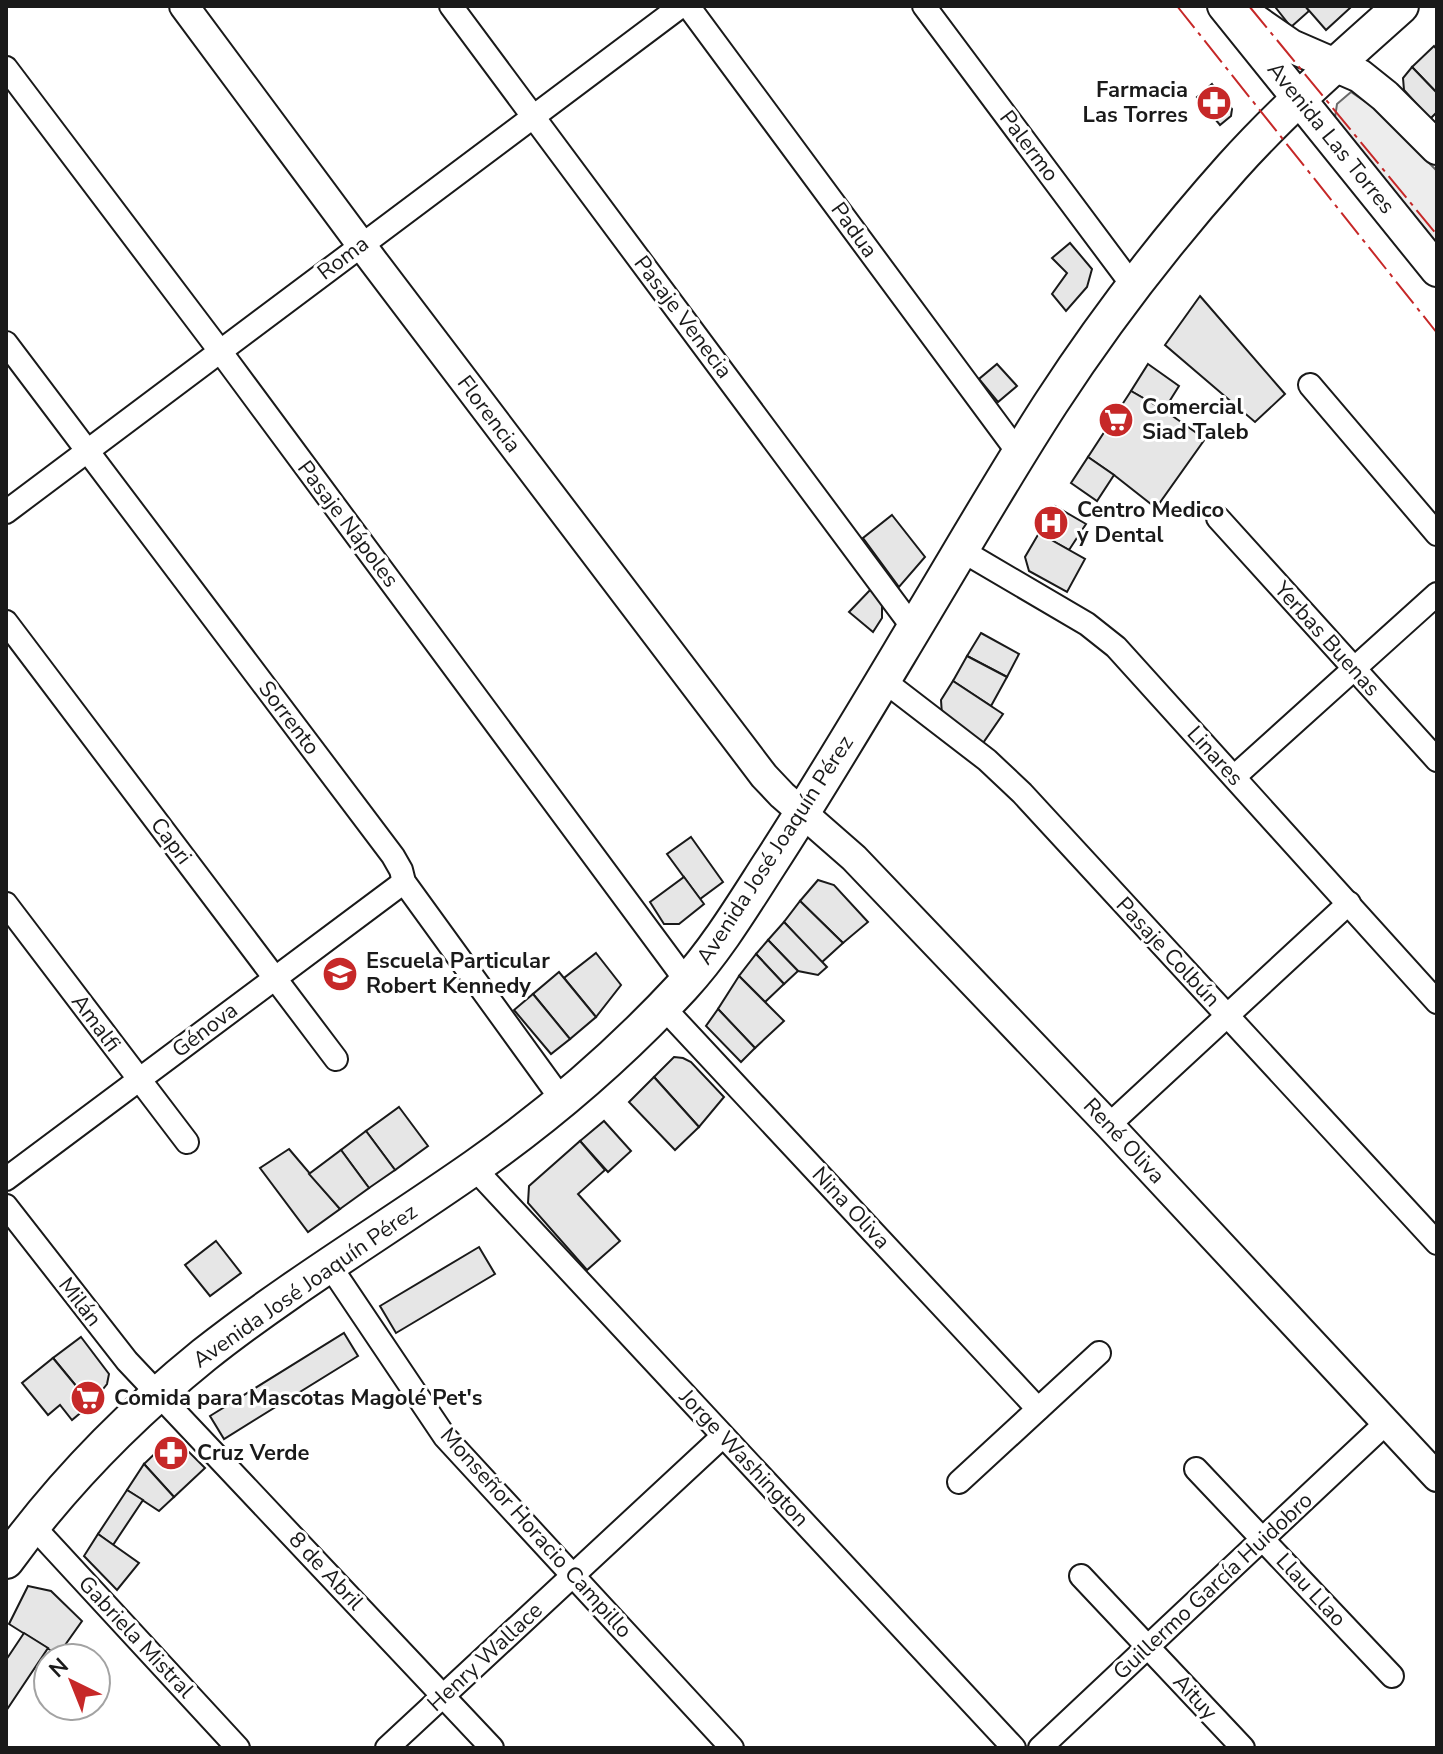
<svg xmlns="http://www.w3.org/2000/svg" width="1443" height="1754" font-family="'Nunito Sans',sans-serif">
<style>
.green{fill:#ededed;stroke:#6a6a6a;stroke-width:2}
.building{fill:#e6e6e6;stroke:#1a1a1a;stroke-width:2}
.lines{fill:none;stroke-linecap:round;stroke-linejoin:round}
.minor-casing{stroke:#1a1a1a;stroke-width:26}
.tertiary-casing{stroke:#1a1a1a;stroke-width:32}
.secondary-casing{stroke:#1a1a1a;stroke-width:36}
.primary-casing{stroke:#1a1a1a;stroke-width:38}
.minor{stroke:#fff;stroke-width:22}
.tertiary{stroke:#fff;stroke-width:28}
.secondary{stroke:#fff;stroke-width:32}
.primary{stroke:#fff;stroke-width:34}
.power{stroke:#c62828;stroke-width:2;stroke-dasharray:28 6 4 6;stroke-linecap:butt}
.labels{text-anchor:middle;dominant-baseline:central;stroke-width:6;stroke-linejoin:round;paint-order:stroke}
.poi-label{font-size:22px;font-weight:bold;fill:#1a1a1a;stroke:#fff;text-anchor:start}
.street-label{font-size:22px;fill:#1a1a1a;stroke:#fff}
</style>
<rect width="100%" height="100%" fill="#fff"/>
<path class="green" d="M1351,92l22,15 64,64v82l-103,-129 3,-20z"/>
<g class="building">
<path d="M1279,6h26l4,5 -18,16 -15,-19z"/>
<path d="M1305,6h43l2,2 -24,22z"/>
<path d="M1434,46l3,4v43l-25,-26z"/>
<path d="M1412,67l25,26v19l-7,7 -26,-29 -1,-12z"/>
<path d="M1212,84l20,25 -1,7 -11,9 -23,-28z"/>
<path d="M1070,243l22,26 -5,18 -21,24 -14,-17 15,-21 -15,-15z"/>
<path d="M1200,296l85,98 -30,28 -90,-77z"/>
<path d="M997,364l20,22 -19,16 -19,-23z"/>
<path d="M1148,364l31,22 -15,24 -33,-19z"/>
<path d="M1131,391l33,19 41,29 -49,69 -42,-33 -26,-18z"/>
<path d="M1088,457l26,18 -17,26 -26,-18z"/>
<path d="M1055,506l31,18 -17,26 -30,-17z"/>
<path d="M892,515l33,42 -26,30 -36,-49z"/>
<path d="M1039,533l46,26 -18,33 -38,-21 -4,-14z"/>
<path d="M871,589l11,14v15l-9,14 -24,-20z"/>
<path d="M981,633l38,21 -12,23 -40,-21z"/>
<path d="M967,656l40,21 -16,29 -38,-25z"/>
<path d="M953,681l50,33 -20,29 -41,-28 -1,-15z"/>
<path d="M691,837l32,45 -23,17 -33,-45z"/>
<path d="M684,877l20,27 -25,20h-15l-14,-22z"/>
<path d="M818,880l16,5 34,37 -25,21 -43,-42z"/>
<path d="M800,901l43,42 -22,20 -37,-41z"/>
<path d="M784,922l43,45 -9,8 -20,-4 -30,-31z"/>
<path d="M768,940l30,31 -14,13 -28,-30z"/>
<path d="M596,953l25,32 -25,32 -32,-39z"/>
<path d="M756,954l28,30 -19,18 -26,-26z"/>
<path d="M559,972l37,45 -26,22 -37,-45z"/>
<path d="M739,976l45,45 -29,27 -37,-39z"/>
<path d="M533,994l37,45 -19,15 -37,-44z"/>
<path d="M718,1009l37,39 -14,14 -35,-36z"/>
<path d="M674,1057l9,1 8,4 33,35 -25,30 -45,-50z"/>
<path d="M654,1077l45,50 -24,23 -46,-48z"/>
<path d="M399,1107l29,39 -33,24 -29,-39z"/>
<path d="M604,1121l27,30 -23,21 -28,-31z"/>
<path d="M366,1131l29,39 -26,18 -28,-38z"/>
<path d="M580,1141l25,29 -27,24 42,47 -33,29 -59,-67 1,-17z"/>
<path d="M289,1149l51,60 -32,23 -48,-64z"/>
<path d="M341,1150l28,38 -29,21 -31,-35z"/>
<path d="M216,1241l25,32 -31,23 -25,-31z"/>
<path d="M479,1247l16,27 -99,59 -16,-27z"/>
<path d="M344,1333l14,23 -134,83 -14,-23z"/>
<path d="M81,1337l28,37 -2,10 -16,20 -38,-46z"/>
<path d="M53,1358l38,46 -19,16 -12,-15 -12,10 -26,-32z"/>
<path d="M166,1443l23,9 16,16 -31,29 -30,-33z"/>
<path d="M144,1464l30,33 -15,14 -32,-21z"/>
<path d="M127,1490l16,10 -30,45 -15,-11z"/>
<path d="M98,1534l41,29 -22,27 -33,-34z"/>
<path d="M28,1586l23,5 31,30 -24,34 -49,-31z"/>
<path d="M24,1633l24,15 -42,63v-51z"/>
</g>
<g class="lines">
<defs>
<g id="minor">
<path d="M451,6l463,623"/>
<path d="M688,6l332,449"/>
<path d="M924,6l209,280"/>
<path d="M6,68l214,283 467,631"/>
<path d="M6,343l387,513 8,14 3,12 158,218"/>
<path d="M1310,385l127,149"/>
<path d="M6,512l675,-506"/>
<path d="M1218,518l219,242"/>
<path d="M961,550l126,74 29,23 321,355"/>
<path d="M6,622l330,437"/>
<path d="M883,680l104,80 35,33 415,450"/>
<path d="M1234,777l203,-183"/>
<path d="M6,904l181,238"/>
<path d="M663,1007l375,402"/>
<path d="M1109,1125l240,-222"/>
<path d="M474,1168l540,580"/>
<path d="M6,1179l398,-297"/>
<path d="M6,1206l121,155 365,387"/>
<path d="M330,1266l115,171 287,311"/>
<path d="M1196,1469l196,207"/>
<path d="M959,1482l140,-129"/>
<path d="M33,1526l205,222"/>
<path d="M1081,1576l162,172"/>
<path d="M387,1748l336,-312"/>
<path d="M1040,1748l346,-325"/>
</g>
<path id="tertiary" d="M184,6l190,256 390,514 18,19 72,63 255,267 328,352"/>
<g id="secondary">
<path d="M1224,6l213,264"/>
<path d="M1245,14l46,32 69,30 25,20 52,52"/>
</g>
<path id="primary" d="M6,1561c56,-77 124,-146 198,-206 86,-68 181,-125 271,-188 74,-52 146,-114 208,-181 33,-36 59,-79 86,-121 54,-83 104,-168 155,-253 42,-70 83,-141 127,-209 54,-83 115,-162 181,-236 52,-58 111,-109 169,-161"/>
</defs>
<use href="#minor" class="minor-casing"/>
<use href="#tertiary" class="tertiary-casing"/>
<use href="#secondary" class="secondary-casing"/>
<use href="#primary" class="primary-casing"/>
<use href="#minor" class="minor"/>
<use href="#tertiary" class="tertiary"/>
<use href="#secondary" class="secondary"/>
<use href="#primary" class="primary"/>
<g class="power">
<path d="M1177,6l260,327"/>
<path d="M1249,6l188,229"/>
</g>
</g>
<defs>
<symbol id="pharmacy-disc" viewBox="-11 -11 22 22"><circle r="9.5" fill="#c62828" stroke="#fff"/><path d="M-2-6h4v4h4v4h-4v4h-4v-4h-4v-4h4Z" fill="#fff"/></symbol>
<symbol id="supermarket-disc" viewBox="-11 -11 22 22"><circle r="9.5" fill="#c62828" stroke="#fff"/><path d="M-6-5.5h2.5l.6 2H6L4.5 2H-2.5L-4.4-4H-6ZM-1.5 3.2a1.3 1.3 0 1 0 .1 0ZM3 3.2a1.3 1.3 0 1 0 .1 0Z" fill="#fff"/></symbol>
<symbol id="hospital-disc" viewBox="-11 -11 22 22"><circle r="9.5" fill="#c62828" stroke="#fff"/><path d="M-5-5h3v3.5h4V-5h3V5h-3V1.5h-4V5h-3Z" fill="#fff"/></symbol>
<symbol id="school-disc" viewBox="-11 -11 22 22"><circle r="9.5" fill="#c62828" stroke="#fff"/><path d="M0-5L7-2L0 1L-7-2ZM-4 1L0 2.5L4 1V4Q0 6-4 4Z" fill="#fff"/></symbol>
</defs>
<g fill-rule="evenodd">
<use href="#pharmacy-disc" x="1194" y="83" width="40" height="40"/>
<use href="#supermarket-disc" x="1096" y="400" width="40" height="40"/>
<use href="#hospital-disc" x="1031" y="503" width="40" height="40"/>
<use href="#school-disc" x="320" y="954" width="40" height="40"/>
<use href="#supermarket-disc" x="68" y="1378" width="40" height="40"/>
<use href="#pharmacy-disc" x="151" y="1433" width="40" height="40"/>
</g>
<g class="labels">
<g class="poi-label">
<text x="1188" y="90" text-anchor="end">Farmacia<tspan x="1188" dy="25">Las Torres</tspan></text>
<text x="1142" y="407">Comercial<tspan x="1142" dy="25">Siad Taleb</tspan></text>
<text x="1077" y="510">Centro Medico<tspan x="1077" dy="25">y Dental</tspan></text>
<text x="366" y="961">Escuela Particular<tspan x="366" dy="25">Robert Kennedy</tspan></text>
<text x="114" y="1398">Comida para Mascotas Magolé Pet's</text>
<text x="197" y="1453">Cruz Verde</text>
</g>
<g class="street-label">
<text transform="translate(1331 138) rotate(51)">Avenida Las Torres</text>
<text transform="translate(1029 146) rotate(53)">Palermo</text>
<text transform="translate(854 230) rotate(54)">Padua</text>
<text transform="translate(343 258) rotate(-37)">Roma</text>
<text transform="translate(683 317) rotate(53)">Pasaje Venecia</text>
<text transform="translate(489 414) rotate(53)">Florencia</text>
<text transform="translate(348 524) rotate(53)">Pasaje Nápoles</text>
<text transform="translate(1327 639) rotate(48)">Yerbas Buenas</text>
<text transform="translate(289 718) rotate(53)">Sorrento</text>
<text transform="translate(1215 756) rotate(48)">Linares</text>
<text transform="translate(171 841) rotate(53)">Capri</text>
<text transform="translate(775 850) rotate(-57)">Avenida José Joaquín Pérez</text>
<text transform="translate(1168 952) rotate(47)">Pasaje Colbún</text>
<text transform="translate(96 1023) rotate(53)">Amalfi</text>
<text transform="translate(205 1030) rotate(-37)">Génova</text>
<text transform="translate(1124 1141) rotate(47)">René Oliva</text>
<text transform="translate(851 1208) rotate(47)">Nina Oliva</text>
<text transform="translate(305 1286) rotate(-35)">Avenida José Joaquín Pérez</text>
<text transform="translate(80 1302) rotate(52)">Milán</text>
<text transform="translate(744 1458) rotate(47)">Jorge Washington</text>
<text transform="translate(536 1533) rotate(48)">Monseñor Horacio Campillo</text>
<text transform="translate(326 1571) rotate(47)">8 de Abril</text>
<text transform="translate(1213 1586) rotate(-43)">Guillermo García Huidobro</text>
<text transform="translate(1311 1590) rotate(47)">Llau Llao</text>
<text transform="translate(136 1637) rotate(47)">Gabriela Mistral</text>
<text transform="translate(485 1657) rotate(-43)">Henry Wallace</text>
<text transform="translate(1195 1697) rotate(47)">Aituy</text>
</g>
</g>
<rect width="1443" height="1754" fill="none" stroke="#1a1a1a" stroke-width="16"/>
<g transform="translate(72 1682) rotate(317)"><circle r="38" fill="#ffffff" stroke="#a3a3a3" stroke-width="2"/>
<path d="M0-6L14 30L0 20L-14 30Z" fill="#c62828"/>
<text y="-12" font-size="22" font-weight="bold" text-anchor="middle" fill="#1a1a1a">N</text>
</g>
</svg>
